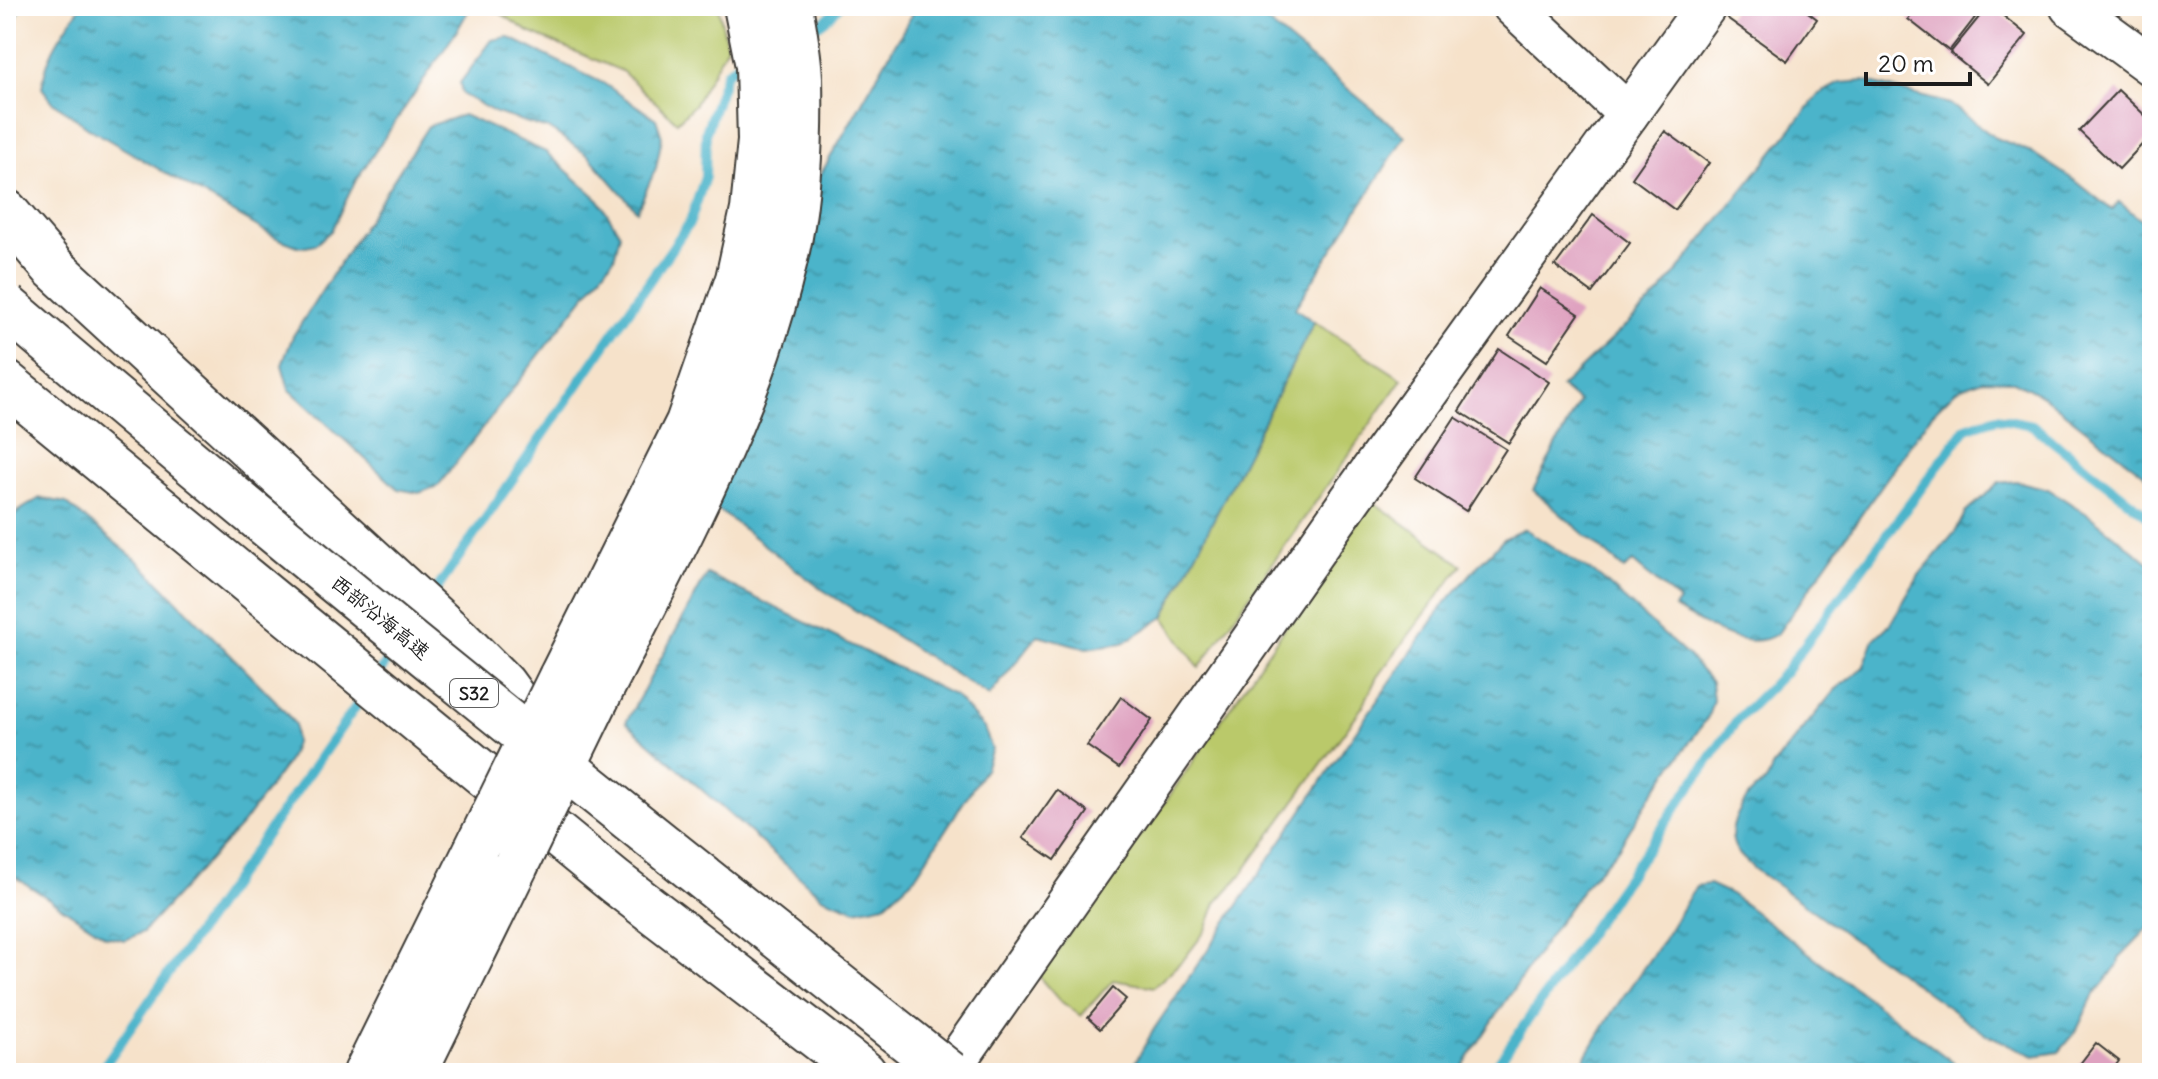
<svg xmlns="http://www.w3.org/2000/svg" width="2158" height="1079" font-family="Delius,'LXGW WenKai TC',sans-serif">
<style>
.garden{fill:#bac96b;stroke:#6b7244;stroke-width:2}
.water{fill:url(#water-ripples);stroke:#346873;stroke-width:2}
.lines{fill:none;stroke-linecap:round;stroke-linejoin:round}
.stream{stroke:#4bb4ca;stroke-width:10}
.building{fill:#dfa2c0}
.minor-casing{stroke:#3d3a36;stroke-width:44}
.highway-casing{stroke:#3d3a36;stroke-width:48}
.minor{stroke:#fff;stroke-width:40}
.highway{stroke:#fff;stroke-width:44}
.highway-bridge-casing{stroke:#3d3a36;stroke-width:48;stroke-linecap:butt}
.highway-bridge{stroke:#fff;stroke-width:44}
.labels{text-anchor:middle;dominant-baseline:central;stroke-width:6;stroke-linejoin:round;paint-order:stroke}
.shield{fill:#fff;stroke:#606060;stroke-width:2}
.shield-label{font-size:18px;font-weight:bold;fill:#1c1c1c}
.street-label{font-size:20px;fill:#1c1c1c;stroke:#fff}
</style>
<defs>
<pattern id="water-ripples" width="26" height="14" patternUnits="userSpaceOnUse" patternTransform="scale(2)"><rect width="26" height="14" fill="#4bb4ca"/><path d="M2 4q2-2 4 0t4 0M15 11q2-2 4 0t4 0" fill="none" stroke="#3e92a3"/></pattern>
</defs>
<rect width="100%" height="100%" fill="#fff"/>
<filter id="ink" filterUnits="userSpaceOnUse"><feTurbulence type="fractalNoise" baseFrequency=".0125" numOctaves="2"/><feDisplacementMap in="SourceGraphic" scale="16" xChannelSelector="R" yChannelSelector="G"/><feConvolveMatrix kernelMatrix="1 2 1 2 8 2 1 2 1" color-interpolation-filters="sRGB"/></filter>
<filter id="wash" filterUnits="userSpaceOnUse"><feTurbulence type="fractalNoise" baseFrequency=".006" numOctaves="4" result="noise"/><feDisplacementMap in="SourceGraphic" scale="32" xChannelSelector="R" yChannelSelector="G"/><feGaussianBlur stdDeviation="1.8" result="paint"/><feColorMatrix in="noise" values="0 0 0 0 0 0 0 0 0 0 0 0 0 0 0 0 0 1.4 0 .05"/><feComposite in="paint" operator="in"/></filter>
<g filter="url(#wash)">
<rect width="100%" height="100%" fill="#f6e2ca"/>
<g class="garden">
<path d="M496,6h222l9,40 -32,58 -18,18 -55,-51 -93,-39 -35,-23z"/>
<path d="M1314,322l88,57 -203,289 -35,-51z"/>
<path d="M1372,501l90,64 -85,112 -14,29 -121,168 -26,29 -10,27 -22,29 -30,28 -41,-7 -32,36 -22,-16 -20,-23 56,-82 64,-84z"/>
</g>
<g class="water">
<path d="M81,6h390l-13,23 -102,151 -25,51 -15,13 -16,3 -23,-9 -187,-109 -37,-27 -11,-14c4,-35 20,-54 39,-82z"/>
<path d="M917,6h325l19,11 144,119 -110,172 19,14 -150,295 -41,26 -37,5 -48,-13 -49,61 -169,-108 -113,-87 17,-158z"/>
<path d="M508,37l95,46 53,36 6,18 -6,31 -19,43 -48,-55 -38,-26 -55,-17 -34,-19 -2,-11 32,-43z"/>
<path d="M1864,81l86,23 44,33 37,15 46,30 35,28 7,-8 33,27v251l-109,-84 -29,-15 -32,-1 -26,10 -24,24 -154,219c-31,23 -75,-10 -104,-25l5,-7 -46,-39 -9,7 -91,-79 46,-88 -18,-15 100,-95 158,-198 21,-11z"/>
<path d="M463,115l83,37 53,48 21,34 -6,24 -176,228 -19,7 -21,-4 -109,-100 -7,-24 11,-29 135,-210z"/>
<path d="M2016,481l32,8 39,25 65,51v359l-33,34 -1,7 -25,31 -17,36 -17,20 -25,4 -50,-23 -231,-165c-5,-6 -14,-12 -17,-19 -10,-17 2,-39 13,-53 12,-14 17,-8 23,-29l63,-77 28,-22 11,-29 16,-15 29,-49 37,-44 9,-18 34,-30z"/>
<path d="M40,498l26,5 72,58 137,139 20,24v19l-7,18 -45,62 -100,109 -18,8 -19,-4 -100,-65v-344l11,-15z"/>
<path d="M1525,529l76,49 89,80 21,24 2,18 -5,17 -56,77 -34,55 -32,35 -34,48 -94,141h-329l25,-44 193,-285 99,-142 36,-41 23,-23z"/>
<path d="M707,574l248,122 29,32 8,21 -7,20 -70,108 -30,27 -29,6 -34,-13 -196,-175z"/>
<path d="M1709,884l22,10 236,179h-391l37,-62 48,-68 35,-57z"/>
</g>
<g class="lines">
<g class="stream">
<path d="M6,28l12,-22"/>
<path d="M804,31c12,-2 28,-15 35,-25"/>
<path d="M430,599l260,-377 15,-45 1,-45 20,-59 18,-14"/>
<path d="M378,675l20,-30"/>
<path d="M99,1073l267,-381"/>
<path d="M1491,1073l246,-353 47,-47 182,-245 31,-10 35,7 120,94"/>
</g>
</g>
<g id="blocks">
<g class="building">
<path d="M1736,6h64l17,13 -30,42 -60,-43z"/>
<path d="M1918,6h66l-35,45 -41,-32z"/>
<path d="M1988,6h3l36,29 -39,49 -38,-31z"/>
<path d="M2118,90l34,32v12l-33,35 -40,-38z"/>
<path d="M1665,131l44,32 -34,47 -43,-32z"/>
<path d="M1593,215l37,28 -38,50 -37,-27z"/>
<path d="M1540,288l39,26 -32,47 -38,-25z"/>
<path d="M1499,349l50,33 -40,61 -50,-32z"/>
<path d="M1455,417l51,32 -40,62 -51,-33z"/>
<path d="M1121,697l31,23 -33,48 -32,-22z"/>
<path d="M1057,790l31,22 -33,48 -32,-22z"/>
<path d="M1113,988l13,11 -26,30 -12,-11z"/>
<path d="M2096,1043l23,18 -9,12h-28l-6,-4z"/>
</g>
</g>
</g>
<g filter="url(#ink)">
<use href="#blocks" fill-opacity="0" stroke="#3d3a36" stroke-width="2"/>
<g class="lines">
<defs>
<g id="minor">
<path d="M1513,6l115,108"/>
<path d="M2070,6l82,60"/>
<path d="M948,1073l402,-573 356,-494"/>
</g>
<g id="highway">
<path d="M6,212l47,55 406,373 44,44 19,26 4,26"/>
<path d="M6,383l609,499 249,191"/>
<path d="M561,677l127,-254 50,-144 15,-69 7,-69 -2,-75 -12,-60"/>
<path d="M596,700c75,-150 161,-297 194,-464 9,-47 11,-110 10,-158 -1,-24 -6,-48 -10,-72"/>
<path d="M366,1073l116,-235"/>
<path d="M414,1073l102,-208"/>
</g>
</defs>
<use href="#minor" class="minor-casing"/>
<use href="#highway" class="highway-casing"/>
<use href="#minor" class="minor"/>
<use href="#highway" class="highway"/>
<defs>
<g id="highway-bridge">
<path d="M6,306c307,263 625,515 943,767"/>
<path d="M482,838l79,-161"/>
<path d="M516,865l80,-165"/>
</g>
</defs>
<use href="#highway-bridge" class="highway-bridge-casing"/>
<use href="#highway-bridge" class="highway-bridge"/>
</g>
</g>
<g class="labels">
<rect class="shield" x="450" y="679" width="48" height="28" rx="6"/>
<g class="shield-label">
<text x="474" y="693">S32</text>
</g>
<g class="street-label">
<text transform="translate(381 617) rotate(39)">西部沿海高速</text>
</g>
</g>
<rect width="2158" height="1079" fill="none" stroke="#fff" stroke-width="32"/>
<path d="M1866 72v12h104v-12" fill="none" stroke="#1c1c1c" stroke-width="4"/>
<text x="1878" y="72" font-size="24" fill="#1c1c1c" stroke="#ffffff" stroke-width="6" paint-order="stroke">20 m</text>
</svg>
